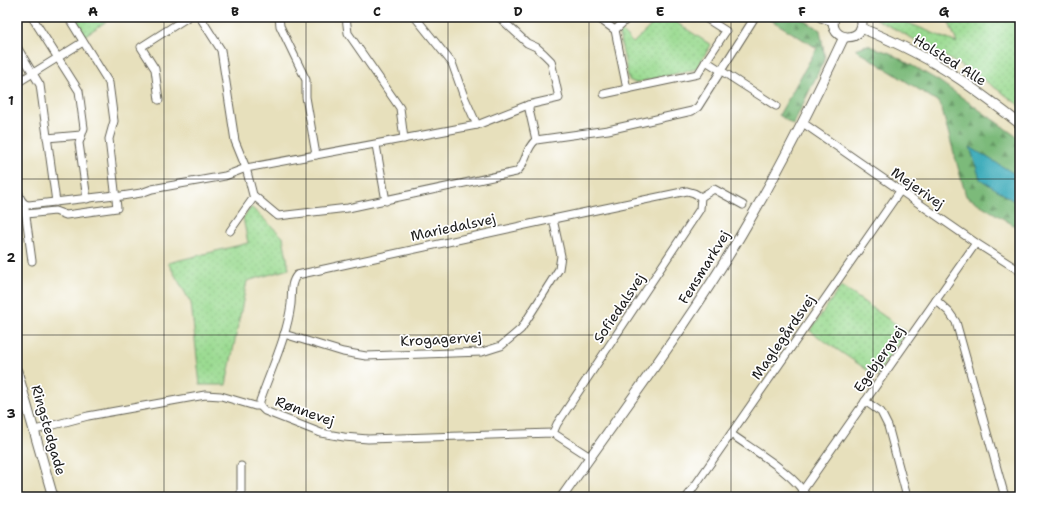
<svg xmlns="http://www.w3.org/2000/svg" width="1037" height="514" font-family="'Shantell Sans',sans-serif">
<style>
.grass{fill:url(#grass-dots);stroke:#5b7b56}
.forest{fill:url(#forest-firs);stroke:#4c6b4b}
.water{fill:#3baab9;stroke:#2c636a}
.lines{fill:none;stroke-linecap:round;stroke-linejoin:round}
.street-casing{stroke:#636154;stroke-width:9}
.secondary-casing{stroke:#636154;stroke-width:11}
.street{stroke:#fff;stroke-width:7}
.secondary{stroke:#fff;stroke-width:9}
.grid{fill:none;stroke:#1c1c1c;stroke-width:1;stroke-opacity:0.55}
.labels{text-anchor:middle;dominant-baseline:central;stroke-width:3.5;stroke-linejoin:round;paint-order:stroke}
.street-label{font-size:14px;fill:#1c1c1c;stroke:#fff}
.neatline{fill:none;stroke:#1c1c1c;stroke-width:1.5}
.grid-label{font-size:13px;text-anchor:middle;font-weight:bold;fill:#1c1c1c}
</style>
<defs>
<pattern id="grass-dots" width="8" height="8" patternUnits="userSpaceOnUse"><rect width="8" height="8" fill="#9ada90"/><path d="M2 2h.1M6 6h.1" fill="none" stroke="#84ba7c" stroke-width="1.8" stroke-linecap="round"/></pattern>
<pattern id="forest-firs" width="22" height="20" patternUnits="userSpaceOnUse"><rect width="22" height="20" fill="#7bba7a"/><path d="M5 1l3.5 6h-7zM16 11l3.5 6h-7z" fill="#649663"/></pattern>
</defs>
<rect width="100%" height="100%" fill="#fff"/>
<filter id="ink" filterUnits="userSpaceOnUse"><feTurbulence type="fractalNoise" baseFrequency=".025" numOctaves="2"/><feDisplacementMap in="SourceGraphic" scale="8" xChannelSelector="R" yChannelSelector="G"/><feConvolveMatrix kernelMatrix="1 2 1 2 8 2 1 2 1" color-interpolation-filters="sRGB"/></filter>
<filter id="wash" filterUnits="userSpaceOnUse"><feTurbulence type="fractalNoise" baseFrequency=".012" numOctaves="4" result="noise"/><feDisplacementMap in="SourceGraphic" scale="16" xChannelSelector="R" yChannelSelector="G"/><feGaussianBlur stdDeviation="0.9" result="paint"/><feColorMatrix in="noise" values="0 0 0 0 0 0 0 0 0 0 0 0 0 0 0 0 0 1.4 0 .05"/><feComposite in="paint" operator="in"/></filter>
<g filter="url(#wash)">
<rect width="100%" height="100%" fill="#e7e0bc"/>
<g class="grass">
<path d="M71,17h42l-29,19z"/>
<path d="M660,17h8l43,28 -15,24 -61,14 -6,-3 -10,-46 2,-3 12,12z"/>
<path d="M872,17h22l63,26 -9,-23 -6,-3h78v89c-46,-36 -97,-62 -148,-89z"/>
<path d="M251,207l32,30 6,32 -42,12 -21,104h-26l-9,-82 -23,-40 80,-20 -5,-25z"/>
<path d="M841,286l66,46 -31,44 -66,-45z"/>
</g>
<g class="forest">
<path d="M766,17h33l21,13 5,28 -32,67 -14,-10 38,-67z"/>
<path d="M867,45l23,8 49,28 81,58v90l-54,-33 -26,-93 -85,-54z"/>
</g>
<path class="water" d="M970,147l50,30v28l-40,-26z"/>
</g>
<g filter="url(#ink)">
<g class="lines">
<defs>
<g id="street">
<path d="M32,17l47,74 5,37 -5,15 8,56"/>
<path d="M200,17l21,33 14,91 11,27 7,27 25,21 70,-8 168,-36c11,-8 9,-24 20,-32l72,-10 84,-19 6,-4 57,-90"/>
<path d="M279,17l1,9 26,54v17l10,58"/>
<path d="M346,17l2,16 52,75 4,31"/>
<path d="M415,17l37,46 11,31 14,31"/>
<path d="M499,17l28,26 9,4 8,7 7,7 8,37 -31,7 8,35"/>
<path d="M597,17l18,13 12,59 71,-15 8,-13"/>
<path d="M704,17l22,14 -20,30 70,45"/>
<path d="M615,30l14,-13"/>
<path d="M17,47l23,38 16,117"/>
<path d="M17,83l66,-41"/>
<path d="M604,94l23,-5"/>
<path d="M159,100l-4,-31 -14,-22 47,-30"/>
<path d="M803,123l173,120 44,28"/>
<path d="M47,138l34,-3"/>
<path d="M376,145l10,56"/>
<path d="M17,186c2,8 3,18 12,19l86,-10"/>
<path d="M115,197l26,-4 11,-4 73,-13 21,-8 231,-43 51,-20"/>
<path d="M25,209l7,52"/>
<path d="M26,214l29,-3 11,4 51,-7 -8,-69 5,-18 -5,-38 -41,-66"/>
<path d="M230,231l24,-34"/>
<path d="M936,300l13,12 7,10 49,175"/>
<path d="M284,334l59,18 23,4 116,-4 19,-6 20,-17 38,-60 2,-13 -8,-37"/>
<path d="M865,401l16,11 7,14 19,71"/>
<path d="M260,406v-5c11,-32 27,-64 31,-97 1,-11 -1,-21 6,-29l256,-56 134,-28 7,2 7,4 13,-8 29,16"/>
<path d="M35,430l53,-14 117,-21 16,1 34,10h5l5,5 56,22 23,4 24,2 185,-6 37,24"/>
<path d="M553,433l4,-9 143,-215 1,-12"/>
<path d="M731,434c22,16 64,40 76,63"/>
<path d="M241,466v31"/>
<path d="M803,490l173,-247"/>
<path d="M687,497l213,-306"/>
</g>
<g id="secondary">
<path d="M821,17l12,4"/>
<path d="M834,17c-7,27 35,26 27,0"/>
<path d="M861,28c35,14 69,31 100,52 20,14 40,29 59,44"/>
<path d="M17,371l36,126"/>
<path d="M562,497c65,-93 135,-184 191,-283 33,-57 63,-117 91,-177"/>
</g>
</defs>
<use href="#street" class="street-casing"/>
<use href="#secondary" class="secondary-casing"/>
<use href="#street" class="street"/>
<use href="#secondary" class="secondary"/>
</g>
</g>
<path class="grid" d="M164,17v480M306,17v480M448,17v480M589,17v480M731,17v480M873,17v480M17,179h1003M17,335h1003"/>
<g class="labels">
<g class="street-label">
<text transform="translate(950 60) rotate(32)">Holsted Alle</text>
<text transform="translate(918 188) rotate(35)">Mejerivej</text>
<text transform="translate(453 227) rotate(-12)">Mariedalsvej</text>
<text transform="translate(704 267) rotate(-58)">Fensmarkvej</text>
<text transform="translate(619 308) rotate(-56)">Sofiedalsvej</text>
<text transform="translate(783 337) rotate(-55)">Maglegårdsvej</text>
<text transform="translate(441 339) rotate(-3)">Krogagervej</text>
<text transform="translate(879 359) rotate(-55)">Egebjergvej</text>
<text transform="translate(305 411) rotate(20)">Rønnevej</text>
<text transform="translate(49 430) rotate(74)">Ringstedgade</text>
</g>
</g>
<rect width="1037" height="514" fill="none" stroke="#fff" stroke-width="44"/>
<rect x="22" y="22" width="993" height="470" class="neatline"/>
<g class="grid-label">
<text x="93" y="16">A</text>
<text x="235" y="16">B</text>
<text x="377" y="16">C</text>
<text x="518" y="16">D</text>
<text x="660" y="16">E</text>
<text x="802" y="16">F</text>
<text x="944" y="16">G</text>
<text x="11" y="105">1</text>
<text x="11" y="262">2</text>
<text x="11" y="418">3</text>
</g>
</svg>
